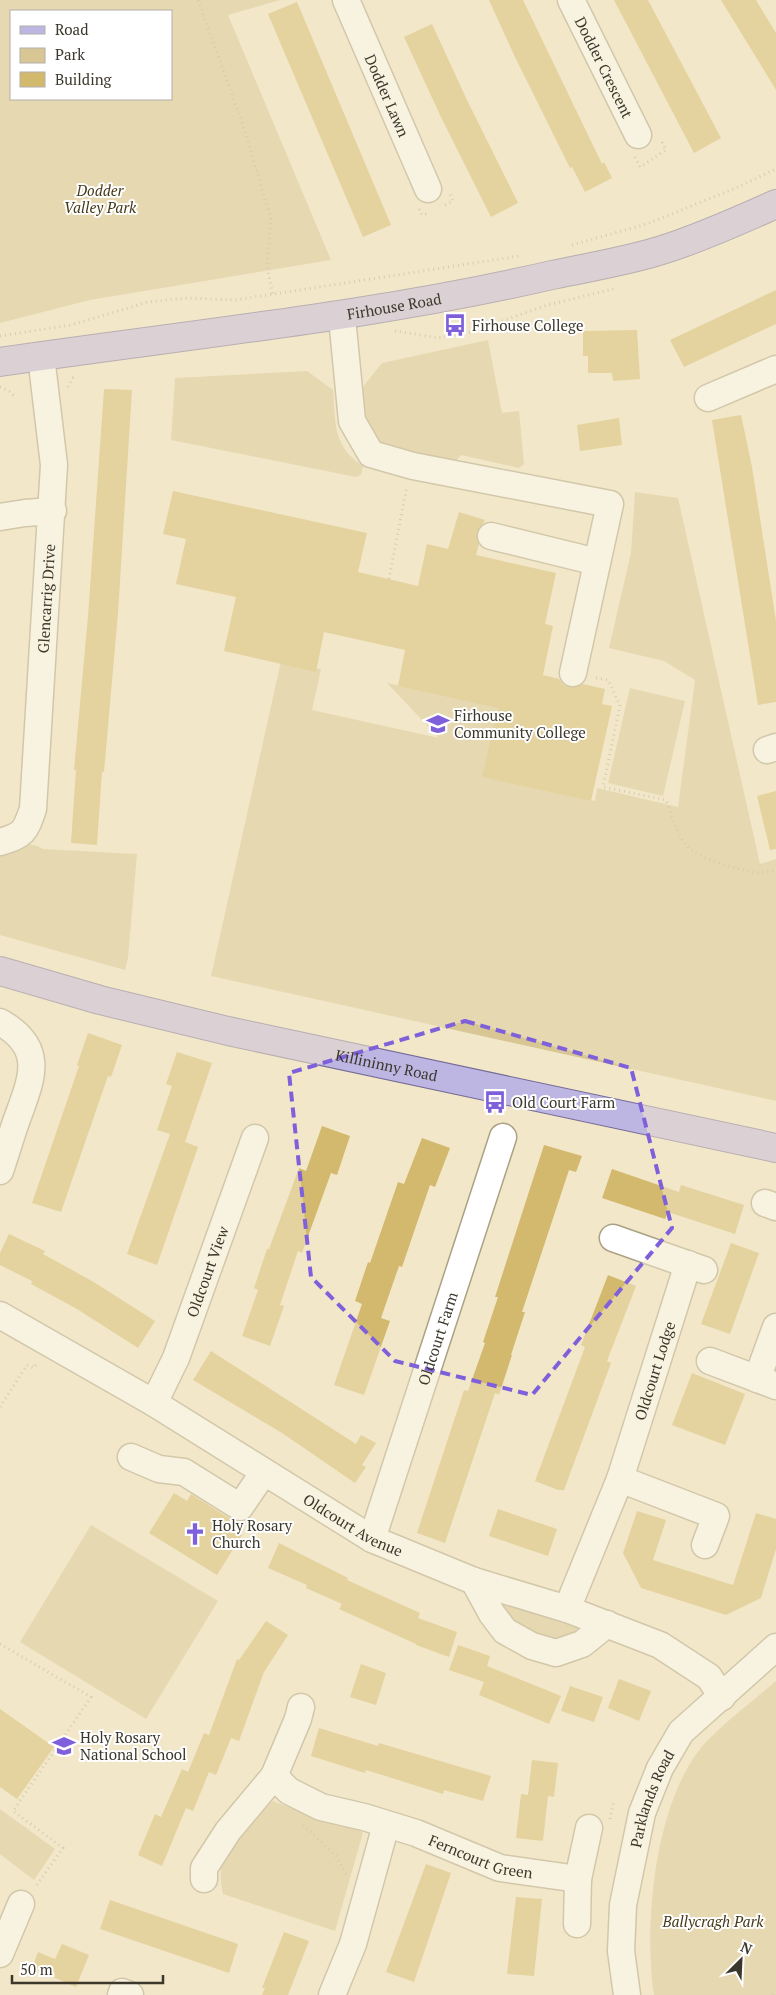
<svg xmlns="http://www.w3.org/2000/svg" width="776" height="1995" font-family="'PT Serif',serif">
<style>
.green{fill:#d8c694;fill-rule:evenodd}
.building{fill:#d3b96e}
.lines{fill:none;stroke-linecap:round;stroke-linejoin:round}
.minor-casing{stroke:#aba184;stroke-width:29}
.major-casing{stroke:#746a96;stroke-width:30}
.path{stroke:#b3ab93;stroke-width:3;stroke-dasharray:1 4;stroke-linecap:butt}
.minor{stroke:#fff;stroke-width:26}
.major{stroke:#beb6e2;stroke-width:28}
.marked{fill:none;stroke:#7f60db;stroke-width:4;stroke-dasharray:10 6;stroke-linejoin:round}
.labels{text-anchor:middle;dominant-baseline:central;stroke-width:4;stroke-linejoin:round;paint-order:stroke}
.street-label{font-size:15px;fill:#3b372b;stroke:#fff}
.park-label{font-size:15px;font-style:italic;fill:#443918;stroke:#fff}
.poi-label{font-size:15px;fill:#3b372b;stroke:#fff;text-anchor:start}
</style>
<rect width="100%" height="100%" fill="#f2e7c9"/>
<g class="green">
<path d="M0,0h280l-52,15 103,245 -241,40 -90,23zM11,11h160v88h-160z"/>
<path d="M488,340l14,73 17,-2 5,53 -5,4 -58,-13 -5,6c-17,-4 -71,-11 -82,-21 -11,-10 -10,-38 -12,-52l20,-25z"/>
<path d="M307,371l26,19c3,33 -1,56 30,76l-2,9 -5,2 -185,-37 4,-62z"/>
<path d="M635,492l43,6 82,366 16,-5v242l-565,-125 70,-315 40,8 -9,41 127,28 -52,-55 111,24 -15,70 112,24 2,-13 81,19 17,-127 -31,-19 -55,-13 22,-95z"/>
<path d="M630,688l55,13 -22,95 -55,-13z"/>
<path d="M23,843l15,3 5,3 94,5 -9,104 -3,12 -125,-35v-81z"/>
<path d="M91,1525l127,76 -72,118 -126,-77z"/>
<path d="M497,1603h5l80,24 -2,8 -29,4 -22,-1z"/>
<path d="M776,1681v314h-122c-11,-71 1,-199 53,-254 21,-22 46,-40 69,-60z"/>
<path d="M273,1801l30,12 52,14 8,6 -28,98 -112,-37c-2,-10 -4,-23 0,-32 11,-24 31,-43 50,-61z"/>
<path d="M0,1809l55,40 -21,31 -34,-26z"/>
</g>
<g class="building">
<path d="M489,0h34l79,164 2,-2 8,16 -27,14 -13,-25 -2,1 -55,-111z"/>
<path d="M614,0h34l73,138 -27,15z"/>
<path d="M721,0h35l20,33v57z"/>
<path d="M297,2l94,223 -28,12 -95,-223z"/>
<path d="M432,24l34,74 52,105 -27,14 -51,-102 -36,-78z"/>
<path d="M776,290v34l-92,43 -14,-27z"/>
<path d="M637,330l3,49 -27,2 -1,-8h-24v-17h-5v-25z"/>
<path d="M104,389l28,1 -14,223 -14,159h-2l-5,73 -26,-2 5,-73h-2l14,-154z"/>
<path d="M741,415l11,52 24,154v81l-18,3 -46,-285z"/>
<path d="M619,418l3,27 -42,6 -3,-26z"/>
<path d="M173,491l194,42 -9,39 60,14 9,-42 21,5 11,-37 26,8 -8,12v8l2,4 -3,11 80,18 -11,51 8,2 -10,49 16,4 4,5 6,3h8l6,-3 22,5 -3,15 10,2 -21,95 -109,-24 16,-69 -100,-22 7,-36 -81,-18 -8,40 -92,-21 12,-54 -60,-13 10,-45 -23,-5z"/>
<path d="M776,791v58l-6,1 -13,-54z"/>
<path d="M88,1033l34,12 -11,32 -3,-1 -47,136 -29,-9 47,-137 -2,-1z"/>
<path d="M177,1052l35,11 -27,79 13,5 -41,118 -30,-11 43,-120 -13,-4 15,-44 -6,-2z"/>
<path d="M322,1126l28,10 -13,39 -6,-2 -29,80 -4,-2 -18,54 4,1 -14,40 -28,-10 16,-46 -4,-2 13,-39h2l30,-81 7,3z"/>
<path d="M422,1138l28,10 -15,39 -5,-2 -28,82 -3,-1 -18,52 9,3 -26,74 -30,-10 28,-81 -7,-3 13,-39 2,1 28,-81 6,2z"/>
<path d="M544,1145l38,11 -6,16 -7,-2 -47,142h3l-14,43h1l-13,40 -4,-2 -50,150 -28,-10 47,-143 4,1 17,-48 -2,-1 15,-45h-3z"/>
<path d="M612,1169l67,23 2,-7 63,20 -9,29 -67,-22 -3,7 -63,-21z"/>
<path d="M9,1234l36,17 -2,3 49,27 63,40 -17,27 -61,-39 -46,-25 1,-3 -32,-16v-12z"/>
<path d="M731,1243l28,10 -29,81 -29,-10z"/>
<path d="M608,1275l28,11 -29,75 4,2 -47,127h-6l-23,-9 50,-134 -4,-2z"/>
<path d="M211,1351l145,93 5,-9 15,8 -14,22 4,2 -11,16 -73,-50 -89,-53z"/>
<path d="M692,1373l53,21 -20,51 -53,-20z"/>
<path d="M174,1493l13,8 4,-7 41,26 -4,7 14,8 -25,40 -68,-42z"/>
<path d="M498,1509l59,20 -9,27 -59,-20z"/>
<path d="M637,1511l29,9 -13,40 80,25 23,-72 20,6v30l-15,49 -35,17 -85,-27 -18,-35z"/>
<path d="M279,1543l69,35 -1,2 73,33 -2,5 39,14 -8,25 -33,-12v-1l-77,-35 3,-5 -36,-16 1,-3 -39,-17z"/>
<path d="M266,1621l22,14 -24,37 -25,69 -8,-3 -15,37 -7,-3 -16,39 -7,-3 -24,58 -24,-11 17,-41 6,3 21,-48 6,3 16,-39 5,2 28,-76 2,1z"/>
<path d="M458,1645l32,11 -3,10 74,30 -12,28 -70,-29 5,-13 -35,-12z"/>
<path d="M361,1664l25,9 -10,32 -26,-8z"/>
<path d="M619,1679l32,12 -12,30 -31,-13z"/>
<path d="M570,1686l33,11 -9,25 -33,-11z"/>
<path d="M0,1709l54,38 -37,52 -17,-12z"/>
<path d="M319,1728l59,18 1,-3 112,33 -8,25 -39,-11 -1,4 -77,-24 -1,3 -54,-17z"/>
<path d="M532,1760l26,3 -4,34 -6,-1 -5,45 -27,-3 5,-44 7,1z"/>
<path d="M426,1864l25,9 -37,109 -28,-10z"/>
<path d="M516,1897l26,2 -8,77 -27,-2z"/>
<path d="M110,1900l128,44 -9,29 -129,-44z"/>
<path d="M284,1932l25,9 -21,54h-26l3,-7h-3z"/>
<path d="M62,1944l27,11 -13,32 -44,-19 6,-16 17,7z"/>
</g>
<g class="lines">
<defs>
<g id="minor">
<path id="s1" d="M346,0l82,189"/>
<path id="s2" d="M571,0l67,135"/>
<path d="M340,315l3,13 9,93 19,33 42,12 197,38 -37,169"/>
<path d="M708,398l68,-29"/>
<path d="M0,517l25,-4 28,-2"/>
<path d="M491,536l106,26"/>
<path d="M767,750l9,-3"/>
<path id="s3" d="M0,842c24,-7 25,-10 33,-33l21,-344 -13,-109"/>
<path d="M0,1022c46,26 32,56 17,97 -6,17 -11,34 -17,52"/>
<path d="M765,1203l11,4"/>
<path d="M613,1238l91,32"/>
<path id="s4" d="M0,1315l154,88 218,136 102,42 93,28 93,36 49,32 13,20"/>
<path d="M710,1361l66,25"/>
<path d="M757,1379l19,-52"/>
<path id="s5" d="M154,1403l22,-45 79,-220"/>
<path d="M131,1457l28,12 25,3 56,35 24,-35"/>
<path d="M620,1479l96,37 -11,29"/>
<path id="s6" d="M372,1539l131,-402"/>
<path d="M474,1581l18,33 13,17 27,15 24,7 26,-9 25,-20"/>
<path id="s7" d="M567,1609l53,-130 68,-215"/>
<path id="s8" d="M274,1776l15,15 32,16 43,10 52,16 84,35 78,11"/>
<path d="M204,1879v-11l24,-37 46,-55 24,-57 3,-12"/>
<path d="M577,1924l1,-45 11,-51"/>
<path d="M0,1954l21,-50"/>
<path d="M121,1995l1,-3 8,3"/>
<path d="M332,1995l21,-51 33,-119"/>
<path id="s9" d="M627,1995l-6,-44 2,-46 19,-92 18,-45 21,-36 95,-85"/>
</g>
<g id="major">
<path id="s10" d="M0,362c184,-27 370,-45 552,-87 37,-8 77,-14 113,-26 38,-12 75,-29 111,-45"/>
<path id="s11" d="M0,971l100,29 128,31 548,117"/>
</g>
</defs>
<use href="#minor" class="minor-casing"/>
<use href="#major" class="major-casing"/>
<g class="path">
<path d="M198,0l45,125 28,94 -4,48 6,29"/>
<path d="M635,157l5,10 26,-17 -5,-10"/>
<path d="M445,205l8,-4 -3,-7"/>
<path d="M419,209l3,6 6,-2"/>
<path d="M572,245l75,-21 91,-37 38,-18"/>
<path d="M395,331l44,7 31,-6 78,-27 69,-17"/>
<path d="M0,336l71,-11 77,-23 39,-4 48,2 284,-44"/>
<path d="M0,387l9,4 5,5"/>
<path d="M68,387l5,-9 4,-1"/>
<path d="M389,579l18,-93"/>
<path d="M596,678l12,2 12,25 -17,82 63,13c7,16 10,33 21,46 11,13 57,26 73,27 5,0 11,-2 16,-3"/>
<path d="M0,1407l27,-42 7,3 3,-6"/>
<path d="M0,1644l91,53 -78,114 50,37 -27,38 -2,-1"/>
<path d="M610,1819l4,-19"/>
<path d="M303,1825l33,31 11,20"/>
<path d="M773,1995l3,-4"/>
</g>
<use href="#minor" class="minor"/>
<use href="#major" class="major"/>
</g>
<path d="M0 0H776V1995H0ZM465,1021l166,47 41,160 -140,167 -137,-34 -84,-84 -22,-204z" fill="#f2e7c9" fill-opacity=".55" fill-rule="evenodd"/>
<path class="marked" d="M465,1021l166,47 41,160 -140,167 -137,-34 -84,-84 -22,-204z"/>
<defs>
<symbol id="bus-bare" viewBox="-9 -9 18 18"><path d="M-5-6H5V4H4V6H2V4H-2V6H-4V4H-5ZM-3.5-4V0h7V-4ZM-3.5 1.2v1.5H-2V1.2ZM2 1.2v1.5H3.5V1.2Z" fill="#7f60db" stroke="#fff" stroke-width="2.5" paint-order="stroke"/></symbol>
<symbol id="school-bare" viewBox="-9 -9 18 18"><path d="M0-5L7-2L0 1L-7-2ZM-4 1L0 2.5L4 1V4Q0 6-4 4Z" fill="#7f60db" stroke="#fff" stroke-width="2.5" paint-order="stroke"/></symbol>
<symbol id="church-bare" viewBox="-9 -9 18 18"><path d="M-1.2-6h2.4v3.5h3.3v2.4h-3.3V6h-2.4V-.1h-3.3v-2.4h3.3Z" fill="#7f60db" stroke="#fff" stroke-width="2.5" paint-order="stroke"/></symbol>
</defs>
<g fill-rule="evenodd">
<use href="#bus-bare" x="439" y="309" width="32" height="32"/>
<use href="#school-bare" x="422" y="708" width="32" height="32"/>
<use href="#bus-bare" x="479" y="1086" width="32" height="32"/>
<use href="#church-bare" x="179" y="1518" width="32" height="32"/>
<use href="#school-bare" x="48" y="1730" width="32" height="32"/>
</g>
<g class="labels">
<g class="street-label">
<text stroke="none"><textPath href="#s2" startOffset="75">Dodder Crescent</textPath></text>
<text stroke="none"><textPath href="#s1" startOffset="104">Dodder Lawn</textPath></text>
<text stroke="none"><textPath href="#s10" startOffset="398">Firhouse Road</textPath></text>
<text stroke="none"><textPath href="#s3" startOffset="261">Glencarrig Drive</textPath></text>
<text stroke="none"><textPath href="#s11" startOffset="398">Killininny Road</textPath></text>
<text stroke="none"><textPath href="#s5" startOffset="142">Oldcourt View</textPath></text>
<text stroke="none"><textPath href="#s6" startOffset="211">Oldcourt Farm</textPath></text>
<text stroke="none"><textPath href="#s7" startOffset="254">Oldcourt Lodge</textPath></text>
<text stroke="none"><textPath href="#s4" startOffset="411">Oldcourt Avenue</textPath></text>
<text stroke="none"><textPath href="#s9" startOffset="201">Parklands Road</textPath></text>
<text stroke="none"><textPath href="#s8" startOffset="225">Ferncourt Green</textPath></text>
</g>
<g class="park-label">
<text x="100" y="190">Dodder<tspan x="100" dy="17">Valley Park</tspan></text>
<text x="713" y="1921">Ballycragh Park</text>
</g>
<g class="poi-label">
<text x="472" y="325">Firhouse College</text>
<text x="454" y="715">Firhouse<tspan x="454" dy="17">Community College</tspan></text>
<text x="512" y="1102">Old Court Farm</text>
<text x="212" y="1525">Holy Rosary<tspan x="212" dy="17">Church</tspan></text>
<text x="80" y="1737">Holy Rosary<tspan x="80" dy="17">National School</tspan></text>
</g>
</g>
<rect x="10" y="10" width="162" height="90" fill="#ffffff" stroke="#b1afaa"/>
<rect x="20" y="26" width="25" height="8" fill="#beb6e2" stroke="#b1afaa"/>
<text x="55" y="35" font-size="15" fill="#3b372b">Road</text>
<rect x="20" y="48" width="25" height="15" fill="#d8c694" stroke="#b1afaa"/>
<text x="55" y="60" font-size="15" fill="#3b372b">Park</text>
<rect x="20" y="72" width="25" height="15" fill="#d3b96e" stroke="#b1afaa"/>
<text x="55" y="85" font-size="15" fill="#3b372b">Building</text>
<g transform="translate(741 1960) rotate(24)" stroke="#ffffff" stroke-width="4" paint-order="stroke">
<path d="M0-4L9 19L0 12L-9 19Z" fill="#3b372b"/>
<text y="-8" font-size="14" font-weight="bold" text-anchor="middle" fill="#3b372b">N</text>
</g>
<path d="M12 1975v8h151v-8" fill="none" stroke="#3b372b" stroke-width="2.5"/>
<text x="20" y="1975" font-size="15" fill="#3b372b" stroke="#ffffff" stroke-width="4" paint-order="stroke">50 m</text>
</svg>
